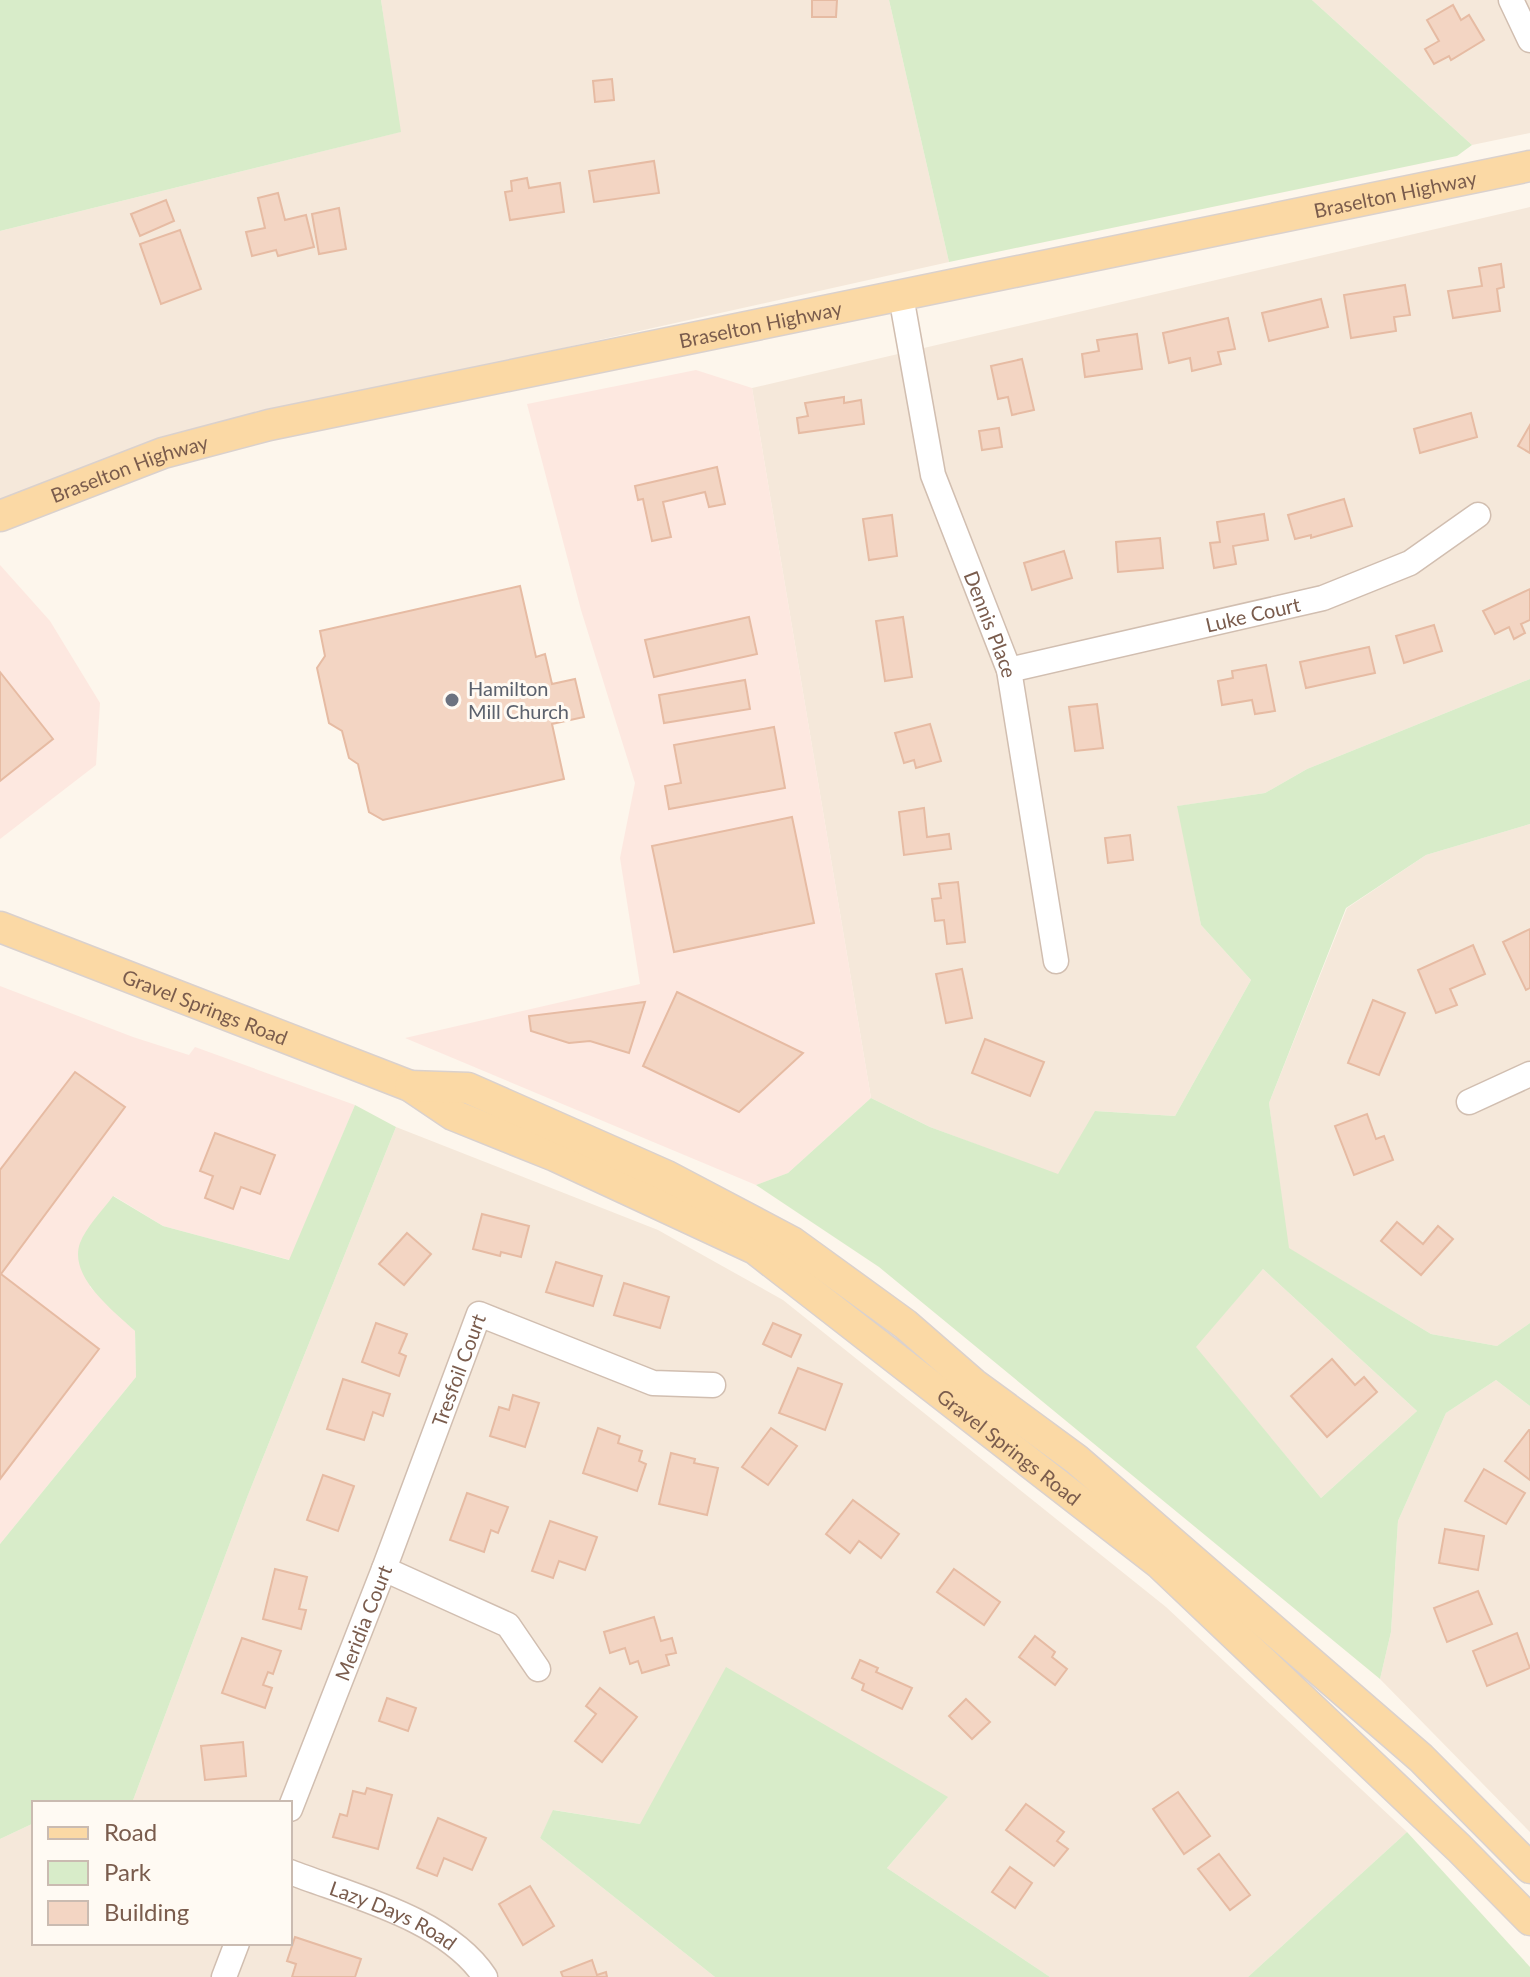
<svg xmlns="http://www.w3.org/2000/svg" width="1530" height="1977" font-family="Lato,sans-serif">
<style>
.residential{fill:#f5e8da}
.commercial{fill:#fde8e0}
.green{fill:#d8ecc9;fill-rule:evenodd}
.building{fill:#f3d5c3;stroke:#e6bba3;stroke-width:2}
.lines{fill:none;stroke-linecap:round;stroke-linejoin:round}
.minor-casing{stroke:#d1beb0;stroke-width:27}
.major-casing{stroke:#dad1cd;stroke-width:33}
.minor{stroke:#fff;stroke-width:24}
.major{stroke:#fbd9a5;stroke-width:30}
.worship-dot{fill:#6b7280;stroke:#fffaf3;stroke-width:3}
.labels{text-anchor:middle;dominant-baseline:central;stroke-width:6;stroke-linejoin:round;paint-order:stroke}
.street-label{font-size:20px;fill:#7a5c4d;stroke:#fffaf3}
.worship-label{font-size:20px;fill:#5b616d;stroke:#fffaf3;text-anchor:start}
</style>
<rect width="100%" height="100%" fill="#fdf6ec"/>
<g class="residential">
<path d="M381,0h508l60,262 -758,169 -191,68v-268l400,-99z"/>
<path d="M1312,0h218v133l-58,12z"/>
<path d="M1530,207v472l-223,90 -42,24 -87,13 23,119 50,55 -76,136 -79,-5 -38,64 -128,-48 -59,-29 -119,-710z"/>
<path d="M1530,824v499l-33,23 -66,-12 -143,-86 -19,-145 78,-195 79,-53z"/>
<path d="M396,1127l262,103 125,70 383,307 241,225 -159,145h-198l-163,-109 60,-70 -307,26 -86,-14 -14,28 175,139h-715v-138l34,-16v120h256v-140h-158l116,-308z"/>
<path d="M1263,1269l154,142 -96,87 -126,-151z"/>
<path d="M1496,1380l34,26v426l-150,-153 11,-47 7,-111 48,-108z"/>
</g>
<g class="commercial">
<path d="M696,370l56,18 119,710 -83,75 -32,12 -351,-147 235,-54 -20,-126 15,-75 -54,-173 -54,-206z"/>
<path d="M0,565l50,56 50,82 -4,62 -96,74z"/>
<path d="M0,986l133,51 56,18 6,-8 160,58 -65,155 -127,-34 -49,-30 -24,91 45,44 1,46 -136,167z"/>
</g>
<g class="green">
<path d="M0,0h381l20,132 -401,99z"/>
<path d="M889,0h423l160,145 -15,11 -508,106z"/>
<path d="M1530,679v145l-104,31 -80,53 -77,195 20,145 142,86 66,12 33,-23v83l-34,-26 -50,33 -48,108 -7,111 -11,47 -501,-412 -123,-82 32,-12 83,-75 59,29 128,47 37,-63 80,5 76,-136 -50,-55 -24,-119 88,-13 42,-24zM1263,1269l154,142 -96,87 -125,-151z"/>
<path d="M355,1105l41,22 -148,368 -116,308h-98v20l-34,16v-295l136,-167 -1,-46c-21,-20 -67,-54 -55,-88 6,-16 23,-33 33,-47l50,30 126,34z"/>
<path d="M726,1667l222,130 -61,71 163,109h-335l-175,-139 13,-28 87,14z"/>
<path d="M1407,1832l123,135v10h-282z"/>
</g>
<g class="building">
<path d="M812,0h25l-1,17h-24z"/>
<path d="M1453,5l8,15 8,-5 15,25 -33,20 -2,-4 -15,8 -9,-15 14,-8 -12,-21z"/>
<path d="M612,79l2,21 -19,2 -2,-21z"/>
<path d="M654,161l5,32 -65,9 -5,-31z"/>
<path d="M527,178l2,10 31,-5 4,29 -54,8 -5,-28 7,-1 -1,-10z"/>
<path d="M278,193l7,27 21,-5 8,32 -36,9 -2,-6 -24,6 -6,-24 19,-4 -7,-30z"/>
<path d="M166,200l8,21 -34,15 -9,-22z"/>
<path d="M339,208l7,41 -27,5 -7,-40z"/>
<path d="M180,230l21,59 -40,15 -21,-60z"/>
<path d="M1501,264l3,23 -7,2 3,22 -47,7 -5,-27 34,-5 -3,-18z"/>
<path d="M1405,285l5,30 -16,2 2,14 -45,7 -7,-43z"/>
<path d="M1321,299l7,28 -59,14 -7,-28z"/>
<path d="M1228,318l7,31 -17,3 3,12 -29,7 -2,-13 -21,5 -6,-30z"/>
<path d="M1137,334l5,35 -57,8 -3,-23 17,-3 -2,-11z"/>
<path d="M1022,359l12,51 -22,5 -4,-18 -10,2 -7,-33z"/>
<path d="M844,397v6l17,-3 3,24 -65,9 -2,-15 11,-2 -3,-13z"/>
<path d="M1471,413l6,24 -57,16 -6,-24z"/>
<path d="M1530,425v28l-12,-7z"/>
<path d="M999,428l3,19 -20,3 -3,-19z"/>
<path d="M717,467l8,37 -16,3 -4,-15 -42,10 8,35 -19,4 -9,-42 -5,1 -3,-14z"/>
<path d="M1344,499l8,27 -41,12v-3l-16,4 -7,-24z"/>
<path d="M1264,514l4,26 -35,6 3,18 -22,4 -4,-25 10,-1 -3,-20z"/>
<path d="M892,515l5,41 -28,4 -6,-41z"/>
<path d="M1160,538l3,30 -45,4 -2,-30z"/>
<path d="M1064,551l8,27 -40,12 -8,-27z"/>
<path d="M520,586l16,71 9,-3 7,30 23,-5 9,38 -32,7 12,55 -181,41 -14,-8 -11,-48 -9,-6 -7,-27 -13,-8 -12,-55 8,-12 -5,-25z"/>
<path d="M1530,589v31l-9,4 4,9 -11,6 -5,-12 -14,7 -12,-23z"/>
<path d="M749,617l8,37 -103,23 -9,-37z"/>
<path d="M903,617l9,60 -27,4 -9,-60z"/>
<path d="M1434,625l8,26 -38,12 -8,-27z"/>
<path d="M1369,647l6,26 -69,15 -6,-26z"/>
<path d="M1266,665l9,46 -20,3 -3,-14 -30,5 -4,-24 15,-3 -1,-7z"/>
<path d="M0,672l53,67 -53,42z"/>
<path d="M745,680l5,29 -86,14 -5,-28z"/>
<path d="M1097,704l6,44 -28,3 -6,-44z"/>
<path d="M930,724l11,37 -25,7 -2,-8 -10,3 -9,-30z"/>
<path d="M774,727l11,61 -116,21 -4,-23 16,-3 -7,-38z"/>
<path d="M924,808l3,29 22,-3 2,15 -47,6 -5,-43z"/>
<path d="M792,817l22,106 -140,29 -22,-106z"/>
<path d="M1130,835l3,25 -25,3 -3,-25z"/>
<path d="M958,882l7,60 -18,2 -3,-24 -9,1 -3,-22 9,-1 -2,-14z"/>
<path d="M1530,929v59l-4,2 -23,-48z"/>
<path d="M1473,945l12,29 -35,15 7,16 -21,8 -18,-43z"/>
<path d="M962,969l10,49 -26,5 -10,-49z"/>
<path d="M677,992l126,61 -64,59 -96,-46z"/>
<path d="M1373,1000l32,13 -26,62 -31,-12z"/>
<path d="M645,1002l-16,51 -39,-12 -21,2 -38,-12 -2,-15z"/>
<path d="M985,1039l59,23 -14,34 -58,-23z"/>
<path d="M75,1072l50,35 -124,167 98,75 -99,130v-309z"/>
<path d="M1367,1114l9,25 8,-3 9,24 -39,15 -19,-49z"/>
<path d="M215,1133l60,22 -15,39 -19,-7 -8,22 -28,-11 8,-22 -13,-5z"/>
<path d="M482,1214l47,12 -8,31 -20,-5 -1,4 -27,-7z"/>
<path d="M1397,1222l26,22 15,-18 15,13 -32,36 -40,-34z"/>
<path d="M407,1233l24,21 -27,31 -25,-21z"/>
<path d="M556,1262l46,14 -9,30 -47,-14z"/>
<path d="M624,1283l45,14 -9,31 -46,-13z"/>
<path d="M376,1323l31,11 -8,19 7,3 -7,20 -37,-14z"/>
<path d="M773,1323l28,12 -10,22 -28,-13z"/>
<path d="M1332,1359l23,26 9,-8 13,15 -50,45 -36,-41z"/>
<path d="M798,1368l44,16 -17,46 -46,-17z"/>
<path d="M343,1379l47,15 -7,22 -10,-4 -9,28 -37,-11z"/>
<path d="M513,1395l26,8 -14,44 -35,-11 9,-29 10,3z"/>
<path d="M598,1428l22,8 -2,7 24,8 -3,10 7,3 -9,27 -54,-18z"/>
<path d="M771,1428l26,18 -29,39 -26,-18z"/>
<path d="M1529,1430h1v50l-25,-19z"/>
<path d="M671,1453l24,6 -1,4 24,5 -11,47 -48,-11z"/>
<path d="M1484,1469l41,24 -19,31 -41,-23z"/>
<path d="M323,1475l31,11 -16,45 -31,-11z"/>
<path d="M467,1493l41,14 -10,26 -7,-3 -7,22 -34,-12z"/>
<path d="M853,1500l46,34 -18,24 -22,-17 -9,12 -24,-19z"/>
<path d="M550,1521l47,16 -12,33 -26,-9 -6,17 -21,-7z"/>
<path d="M1445,1529l39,7 -6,34 -39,-7z"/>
<path d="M275,1569l32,8 -8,32 7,1 -5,19 -38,-10z"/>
<path d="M954,1569l46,33 -16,23 -47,-33z"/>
<path d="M1478,1591l14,33 -45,18 -13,-34z"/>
<path d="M654,1617l7,24 11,-3 4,15 -10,2 3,10 -27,8 -4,-12 -8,3 -5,-16 -15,5 -6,-21z"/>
<path d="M1517,1633l13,35 -43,18 -14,-35z"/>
<path d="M1035,1636l20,16 -3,5 15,12 -12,16 -36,-28z"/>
<path d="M242,1638l39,13 -8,23 -5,-2 -5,13 9,3 -7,20 -43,-15z"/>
<path d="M860,1660l18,8 -2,4 36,16 -10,21 -40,-19 2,-6 -12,-6z"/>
<path d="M600,1688l37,29 -35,45 -27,-21 21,-27 -10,-8z"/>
<path d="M387,1698l29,10 -8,23 -29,-10z"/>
<path d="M966,1699l24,23 -18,17 -23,-23z"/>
<path d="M243,1742l3,34 -41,4 -4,-34z"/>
<path d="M367,1788l25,7 -14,54 -45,-12 7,-23 7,2 6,-25 12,3z"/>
<path d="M1178,1792l32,44 -26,18 -31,-45z"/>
<path d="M1026,1804l38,28 -7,9 11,8 -14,17 -48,-36z"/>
<path d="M438,1818l48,20 -14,32 -28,-12 -7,18 -20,-8z"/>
<path d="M1219,1854l31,41 -20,15 -32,-41z"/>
<path d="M1010,1867l22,16 -17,25 -23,-16z"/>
<path d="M530,1886l24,40 -31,19 -24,-41z"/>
<path d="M295,1937l66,22 -6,18h-63l4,-13 -9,-3z"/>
<path d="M592,1960l5,15 9,-3 1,5h-44l-2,-5z"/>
</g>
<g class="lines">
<defs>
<g id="minor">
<path d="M1511,0l19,40"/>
<path id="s1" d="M901,296l32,179 76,195 47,291"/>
<path id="s2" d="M1009,670l314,-72 87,-35 68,-48"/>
<path d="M1469,1102l61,-28"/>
<path d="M384,1569l124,56 30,44"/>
<path id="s3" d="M290,1809l94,-240 95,-255 174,69 60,2"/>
<path id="s4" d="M290,1872c62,24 157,47 195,105"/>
<path d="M224,1977l13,-34"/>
</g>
<g id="major">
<path id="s5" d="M0,516l163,-63 106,-28 1261,-259"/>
<path id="s6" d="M0,927l410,159 43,29 102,41 200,93 405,315 299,284 71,72"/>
<path d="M410,1086l58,2 199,88 125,66 113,82 69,60 102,75 345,299 109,110"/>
</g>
</defs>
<use href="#minor" class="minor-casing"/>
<use href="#major" class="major-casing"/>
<use href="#minor" class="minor"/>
<use href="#major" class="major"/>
</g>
<circle class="worship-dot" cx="452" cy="700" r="8"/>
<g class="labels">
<g class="street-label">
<text stroke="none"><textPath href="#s5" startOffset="1434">Braselton Highway</textPath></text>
<text stroke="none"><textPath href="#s5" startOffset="786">Braselton Highway</textPath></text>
<text stroke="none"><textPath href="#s5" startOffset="138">Braselton Highway</textPath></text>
<text stroke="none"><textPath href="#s2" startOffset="250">Luke Court</textPath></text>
<text stroke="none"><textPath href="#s1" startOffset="342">Dennis Place</textPath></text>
<text stroke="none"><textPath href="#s6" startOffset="220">Gravel Springs Road</textPath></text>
<text stroke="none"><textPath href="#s3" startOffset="470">Tresfoil Court</textPath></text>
<text stroke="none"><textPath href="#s6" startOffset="1144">Gravel Springs Road</textPath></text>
<text stroke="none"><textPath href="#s3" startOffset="200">Meridia Court</textPath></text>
<text stroke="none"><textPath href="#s4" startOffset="112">Lazy Days Road</textPath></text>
</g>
<g class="worship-label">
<text x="468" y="688">Hamilton<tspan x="468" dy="23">Mill Church</tspan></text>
</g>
</g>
<rect x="32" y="1801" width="260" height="144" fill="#fffaf3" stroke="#cabbb1" stroke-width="2"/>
<rect x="48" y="1827" width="40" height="12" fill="#fbd9a5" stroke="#cabbb1" stroke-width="2"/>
<text x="104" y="1841" font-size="24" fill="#7a5c4d">Road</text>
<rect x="48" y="1861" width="40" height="24" fill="#d8ecc9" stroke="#cabbb1" stroke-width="2"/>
<text x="104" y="1881" font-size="24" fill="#7a5c4d">Park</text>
<rect x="48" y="1901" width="40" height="24" fill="#f3d5c3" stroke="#cabbb1" stroke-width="2"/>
<text x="104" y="1921" font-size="24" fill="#7a5c4d">Building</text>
</svg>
